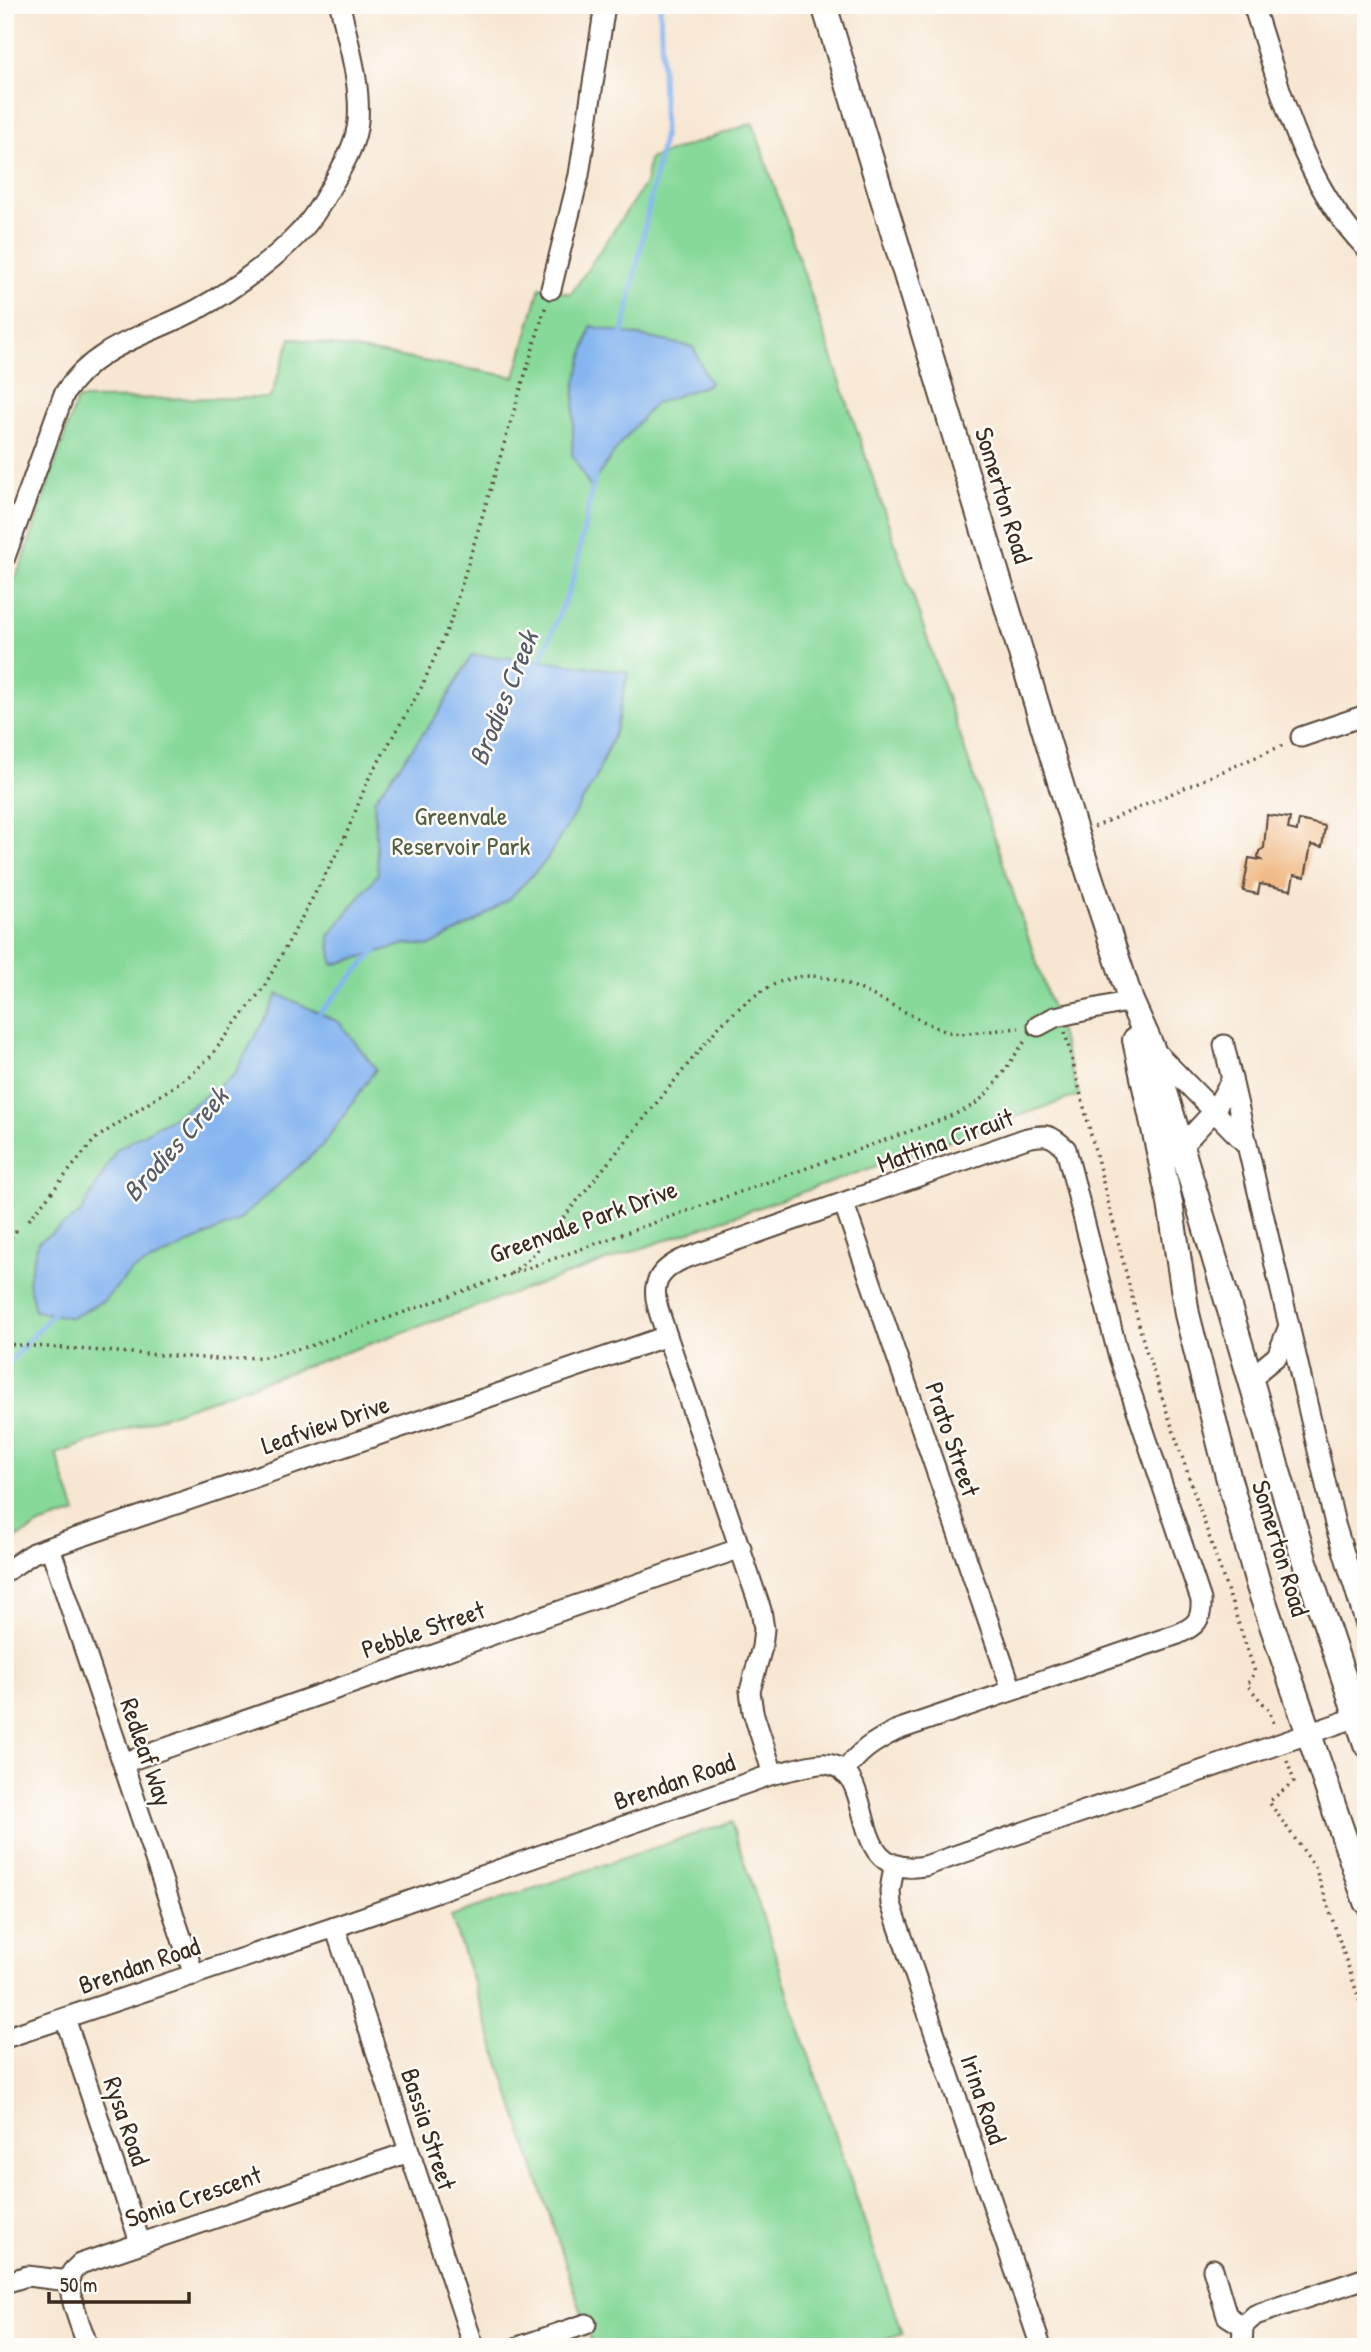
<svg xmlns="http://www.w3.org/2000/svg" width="1371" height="2352" font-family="'Patrick Hand',sans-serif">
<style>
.green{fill:#87d99a;stroke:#61825c;stroke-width:2}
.water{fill:#85b5f0;stroke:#607087;stroke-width:2}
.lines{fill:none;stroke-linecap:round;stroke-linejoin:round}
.stream{stroke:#85b5f0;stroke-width:5}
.building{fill:#efb37c}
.minor-casing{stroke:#574639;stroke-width:23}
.major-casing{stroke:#574639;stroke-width:28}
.path{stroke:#574639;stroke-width:3.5;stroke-dasharray:2 5;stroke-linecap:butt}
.minor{stroke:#fff;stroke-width:19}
.major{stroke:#fff;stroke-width:24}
.labels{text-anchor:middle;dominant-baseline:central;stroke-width:5;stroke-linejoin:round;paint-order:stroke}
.street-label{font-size:26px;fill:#3b2a1e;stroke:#fdfcf7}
.park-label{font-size:26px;fill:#525f43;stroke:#fdfcf7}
.water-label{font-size:28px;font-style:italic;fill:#555b68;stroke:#fdfcf7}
</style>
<rect width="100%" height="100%" fill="#fdfcf7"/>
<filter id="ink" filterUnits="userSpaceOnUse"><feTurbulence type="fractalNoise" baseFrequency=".0143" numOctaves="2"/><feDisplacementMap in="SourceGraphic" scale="14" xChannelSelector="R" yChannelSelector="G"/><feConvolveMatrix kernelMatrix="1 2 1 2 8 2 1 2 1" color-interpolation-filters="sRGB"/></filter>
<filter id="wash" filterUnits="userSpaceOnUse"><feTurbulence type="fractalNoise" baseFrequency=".00686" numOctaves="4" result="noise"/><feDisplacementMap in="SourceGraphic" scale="28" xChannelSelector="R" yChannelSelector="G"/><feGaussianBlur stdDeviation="1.57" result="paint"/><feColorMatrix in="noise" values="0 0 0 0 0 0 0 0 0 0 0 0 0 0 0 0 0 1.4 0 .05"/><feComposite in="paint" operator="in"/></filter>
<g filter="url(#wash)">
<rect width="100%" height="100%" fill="#f7e6d2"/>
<g class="green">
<path d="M753,123l302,894 24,78 -1023,359 20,59 -34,11 -37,20v-947l17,-34 55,-164 193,-1 21,-60 224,39 25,-90 31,7 75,-112 3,-23z"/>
<path d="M731,1822l171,512 -36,13h-273l-142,-431z"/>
</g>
<g class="water">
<path d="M591,326l102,21 17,37 -56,20 -33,39 -31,44 -18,-33 3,-68z"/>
<path d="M472,655l75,6 81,11 -12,57 -22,53 -49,80 -35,36 -33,23 -47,25 -24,-2 -73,21 -4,-29 49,-62 -4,-74 65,-88z"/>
<path d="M278,994l61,28 37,47 -53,76 -84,75 -108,51 -26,29 -33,18 -37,-7 -7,-30 10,-39 42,-28 37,-65 65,-37 52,-37z"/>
</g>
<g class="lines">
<g class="stream">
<path d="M622,339l42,-206 -4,-128"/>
<path d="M538,667l35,-87 22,-104"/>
<path d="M317,1016l61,-68"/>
<path d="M5,1367l52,-58"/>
</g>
</g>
<g id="blocks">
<path class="building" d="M1267,815l23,3 -2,11 9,2 2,-11 26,6 -3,21 -11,-2 -6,32 -11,-2 -3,15 -31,-6 -2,10 -15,-3 6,-33 12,2 -3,-3 1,-6 5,-3z"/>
</g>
</g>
<g filter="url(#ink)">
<use href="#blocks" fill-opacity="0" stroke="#574639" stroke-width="2"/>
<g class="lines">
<defs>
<g id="minor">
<path d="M1253,5c28,84 49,178 113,243"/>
<path d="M551,289l28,-114 26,-170"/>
<path d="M5,557l59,-163c28,-44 73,-56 118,-77 37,-17 89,-54 117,-84 15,-15 25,-34 36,-53 10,-18 21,-37 23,-59 3,-39 -10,-78 -18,-116"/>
<path d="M1301,737l65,-22"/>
<path d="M1038,1026l17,-9 76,-16"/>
<path d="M1224,1045l111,479 31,101"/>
<path d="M1152,1048l94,96"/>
<path d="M1178,1158l2,-10 34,-37 18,-32"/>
<path d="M844,1204l168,486"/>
<path d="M1251,1382l9,-12 17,-14 12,-30"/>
<path d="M50,1547l144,428"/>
<path d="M5,1572l28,-19 634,-217"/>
<path d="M123,1763l618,-215"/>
<path d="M773,1774l-20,-62 -3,-21 12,-44 2,-18 -3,-19 -94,-274c-11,-35 -25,-58 16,-77l344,-121c20,-4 24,-4 39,11l52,205 83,246c1,20 -5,26 -23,34l-281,96c-22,11 -39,21 -53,43"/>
<path d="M894,1866l-4,25 1,13 150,443"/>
<path d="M335,1927l139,420"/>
<path d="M65,2018l75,224"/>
<path d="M5,2038l330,-111 438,-153c13,-2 44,-12 54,-10 55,7 14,116 98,102l441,-152"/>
<path d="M1213,2269l14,47 16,10"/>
<path d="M5,2283l22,-7 42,5"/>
<path d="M88,2347c-5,-16 -25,-61 -16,-75 2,-3 5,-5 8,-8l329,-112"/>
<path d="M518,2347l68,-23"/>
<path d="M1242,2347l1,-21 12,-11 111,-37"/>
</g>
<g id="major">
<path d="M824,5l252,829 55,167 21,47 152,511 62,185"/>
<path d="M1135,1040l35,163 17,111 41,162 31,111 107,315"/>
</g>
</defs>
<use href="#minor" class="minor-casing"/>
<use href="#major" class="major-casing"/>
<g class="path">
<path d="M1094,827l192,-83"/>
<path d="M1065,1032l79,312 111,328 -8,13 22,25 6,17"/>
<path d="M29,1220l66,-81 97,-65 18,-17 54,-70 79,-145 25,-62 53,-92 29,-65 96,-318"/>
<path d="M5,1221l11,10 -11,14"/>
<path d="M511,1274l23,-20 181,-223c93,-97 128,-45 229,0l16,3 59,-6"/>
<path d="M5,1344l212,15 48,-2 45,-11 631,-226c13,-6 29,-11 40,-21 16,-14 31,-41 45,-59"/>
<path d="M1287,1761l7,20 -25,21 46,65 51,153"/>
</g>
<use href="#minor" class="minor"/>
<use href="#major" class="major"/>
</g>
</g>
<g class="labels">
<g class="street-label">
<text transform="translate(1004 495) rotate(73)">Somerton Road</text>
<text transform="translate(945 1140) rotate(-20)">Mattina Circuit</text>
<text transform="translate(583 1221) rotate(-20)">Greenvale Park Drive</text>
<text transform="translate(325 1424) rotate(-19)">Leafview Drive</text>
<text transform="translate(953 1439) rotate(71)">Prato Street</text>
<text transform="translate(1281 1548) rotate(73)">Somerton Road</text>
<text transform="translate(423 1629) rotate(-19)">Pebble Street</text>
<text transform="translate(147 1752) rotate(71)">Redleaf Way</text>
<text transform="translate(674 1781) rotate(-19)">Brendan Road</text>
<text transform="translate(139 1965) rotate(-19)">Brendan Road</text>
<text transform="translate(984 2099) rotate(71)">Irina Road</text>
<text transform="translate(127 2121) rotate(71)">Rysa Road</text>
<text transform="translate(429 2129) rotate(72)">Bassia Street</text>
<text transform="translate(193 2196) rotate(-19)">Sonia Crescent</text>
</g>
<g class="park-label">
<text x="461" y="815">Greenvale<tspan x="461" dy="30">Reservoir Park</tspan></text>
</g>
<g class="water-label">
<text transform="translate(503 698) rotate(-68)">Brodies Creek</text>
<text transform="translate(175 1144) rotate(-48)">Brodies Creek</text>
</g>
</g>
<rect width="1371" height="2352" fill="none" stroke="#fdfcf7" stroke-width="28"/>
<path d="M49 2292v10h140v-10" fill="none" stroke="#3b2a1e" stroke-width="3.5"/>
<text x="60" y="2292" font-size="21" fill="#3b2a1e" stroke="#fdfcf7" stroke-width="5" paint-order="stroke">50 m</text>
</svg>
